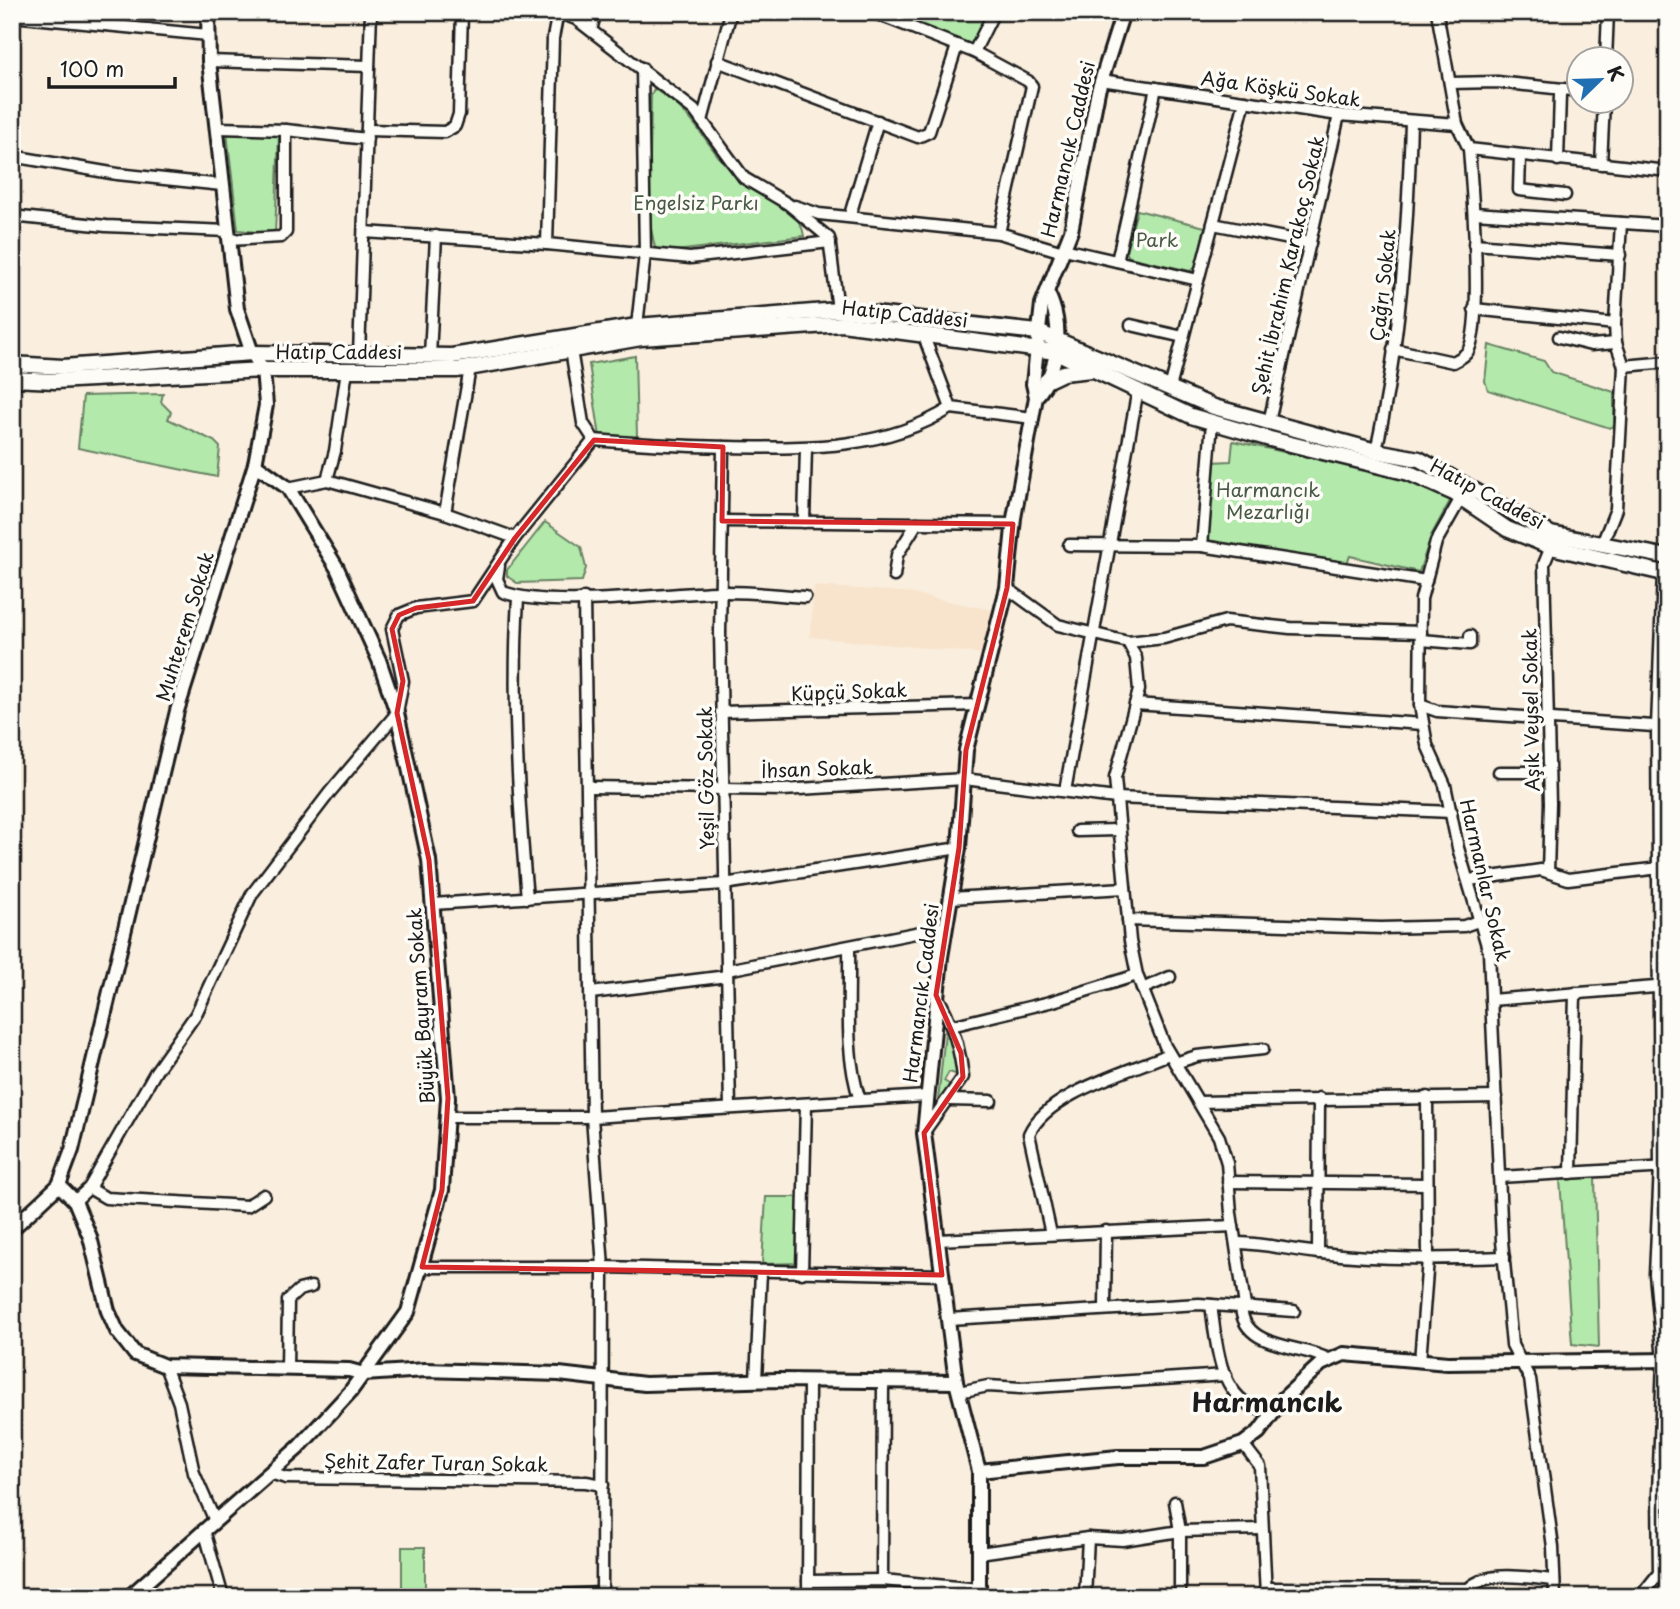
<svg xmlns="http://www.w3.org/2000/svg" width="1680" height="1609" font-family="'Playpen Sans',sans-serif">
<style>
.built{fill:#f8e4cc}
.green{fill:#b3e9ab;stroke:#688264;stroke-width:2}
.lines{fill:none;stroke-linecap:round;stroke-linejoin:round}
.minor-casing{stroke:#1c1c1c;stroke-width:15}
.tertiary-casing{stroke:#1c1c1c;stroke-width:18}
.secondary-casing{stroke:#1c1c1c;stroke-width:19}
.minor{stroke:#fdfcf7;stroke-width:10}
.tertiary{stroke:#fdfcf7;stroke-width:12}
.secondary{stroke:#fdfcf7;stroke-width:14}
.marked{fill:none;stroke:#d62828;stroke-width:5;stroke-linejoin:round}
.labels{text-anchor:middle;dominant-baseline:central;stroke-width:7;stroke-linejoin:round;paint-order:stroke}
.street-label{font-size:19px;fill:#1c1c1c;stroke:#fdfcf7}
.park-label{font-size:19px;fill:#495a47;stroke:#fdfcf7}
.district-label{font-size:26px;font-weight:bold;fill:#1c1c1c;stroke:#fdfcf7}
</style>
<rect width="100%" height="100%" fill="#faeede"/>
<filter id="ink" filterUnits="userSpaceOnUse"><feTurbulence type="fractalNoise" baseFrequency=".0143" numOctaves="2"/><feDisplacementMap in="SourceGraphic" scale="14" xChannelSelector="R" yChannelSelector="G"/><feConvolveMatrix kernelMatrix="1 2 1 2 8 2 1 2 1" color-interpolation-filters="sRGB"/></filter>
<g filter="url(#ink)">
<path class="built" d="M814,586l90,6 93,19 -11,43 -176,-17z"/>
<g class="green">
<path d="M882,12h102l4,4 -14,29 -7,1z"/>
<path d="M654,89c46,27 50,58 84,89 20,19 63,28 66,58l-138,16 -11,-4 -6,-29 2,-123z"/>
<path d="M227,132l52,3 -4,99 -37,-4z"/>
<path d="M1137,210l68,17 -9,41 -6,3 -61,-14 -3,-5z"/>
<path d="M1489,345l55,16 7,11 63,20v34l-4,2 -122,-38 -3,-9z"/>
<path d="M635,356l2,81h-37l-11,-73z"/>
<path d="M163,394l-2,8 10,10 -3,7 46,22 6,6 -3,30 -139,-29 5,-52z"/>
<path d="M1233,441l179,39 33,12 5,9 -19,35 -12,36 -69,-16 -3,7 -141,-22 6,-79 19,-1z"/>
<path d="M545,522l36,25 5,21 -4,13 -65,2 -10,-7v-6z"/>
<path d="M946,1023l13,40 -1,12 -9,-3 -5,9 8,5 -14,15z"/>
<path d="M1595,1177l4,170 -27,-3 -12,-164z"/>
<path d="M766,1197h34v66l-38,1z"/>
<rect x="402" y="1547" width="23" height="41"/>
</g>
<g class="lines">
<defs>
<g id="minor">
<path d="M557,12l19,7 118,91 50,68 44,26 41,34 9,72"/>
<path d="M872,12l102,40 54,29 4,5 -33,147"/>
<path d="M1437,12l20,112 12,25 199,22"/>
<path d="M12,16l196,19"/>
<path d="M591,30l5,-18"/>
<path d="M974,52l18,-36 -1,-4"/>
<path d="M1606,60l2,-48"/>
<path d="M209,61l160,5"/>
<path d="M717,61l201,76 11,-5 28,-86"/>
<path d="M1101,80l238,35 118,9"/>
<path d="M1450,83l47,-1 66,7"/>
<path d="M702,121l29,-109"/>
<path d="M219,128l67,2 81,9"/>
<path d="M367,130l78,2 10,-6 4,-12 3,-102"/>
<path d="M12,156l105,18 105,11"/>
<path d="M1520,156l-1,34 46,5"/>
<path d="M1558,160l2,-66 3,-5 15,2"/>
<path d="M1601,164l3,-62"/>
<path d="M795,206l24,8 180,19 64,19"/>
<path d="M1474,213l194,13"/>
<path d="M850,215l28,-94"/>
<path d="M12,216l94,10 122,5"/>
<path d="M1213,224l97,19"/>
<path d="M364,232l183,12 143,14 140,-16"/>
<path d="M229,240l52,-3 5,-5v-102"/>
<path d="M547,244l6,-206 5,-26"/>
<path d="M1474,244l146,11"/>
<path d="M1064,249l134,31"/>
<path d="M1117,261l39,-173"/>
<path d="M1474,309l141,15"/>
<path d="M1131,325l52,12"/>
<path d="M637,326l8,-72 -3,-186"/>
<path d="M923,334l28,74 82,10"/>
<path d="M1559,337l32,8 25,-2"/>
<path d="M1393,349l60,13c6,-3 13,-6 16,-13 14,-30 3,-161 0,-200"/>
<path d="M571,350l12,73 11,17c45,4 89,6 134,7 77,1 154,4 223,-39"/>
<path d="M359,355l12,-343"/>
<path d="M430,356l6,-120"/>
<path d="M1624,366l44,-4"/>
<path d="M1170,388l75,-287"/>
<path d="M1269,422l70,-307"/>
<path d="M723,447l-3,186 10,475"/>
<path d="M1376,451c24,-108 32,-220 35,-330"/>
<path d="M327,480l8,-29 12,-81"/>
<path d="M288,488l39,-8 118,33 70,25"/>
<path d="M1461,498l-25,44 -15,57 -1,106 7,40 18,40 13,63 31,104 13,289 10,104 18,34 23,168 2,50"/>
<path d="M445,513l25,-145"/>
<path d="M722,521l291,3"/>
<path d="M804,522l2,-74"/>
<path d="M1602,544l14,-35 8,-143 -8,-23 -1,-19 6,-101"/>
<path d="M1069,545l133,1 224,35"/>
<path d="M1202,546l10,-124"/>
<path d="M499,566l-2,13 6,13c49,18 159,1 215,0 29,-1 58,3 87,5"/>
<path d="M894,576l3,-21 20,-32"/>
<path d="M1007,588l51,37 70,17 36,-4 62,-17 64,7 131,4"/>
<path d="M518,598c-6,101 0,199 9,300"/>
<path d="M584,598l8,519 11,150 -1,330"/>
<path d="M1421,640l49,4v-8"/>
<path d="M1128,642l8,16 3,32 -24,88 15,163 7,34 28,71 54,91 8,26 4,50 14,93"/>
<path d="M1135,704l288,20"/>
<path d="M1420,705l17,6 231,16"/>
<path d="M721,712l257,-7"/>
<path d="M1499,772h50"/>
<path d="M588,787l195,3 181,-11 152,19 336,14"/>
<path d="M1065,791l73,-402"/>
<path d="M1077,831l41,-1"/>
<path d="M1548,872l2,-69 -6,-239 7,-17"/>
<path d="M1469,880l72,-10 27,9 100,-12"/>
<path d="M950,898l175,-10"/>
<path d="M433,904l291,-20 235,-36"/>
<path d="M1128,920l253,8 83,-2 17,-6"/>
<path d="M849,947c1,49 -5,107 11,153"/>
<path d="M727,970l219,-43"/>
<path d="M1142,989l28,-12"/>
<path d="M591,993l136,-17"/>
<path d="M1491,1000l177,-14"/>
<path d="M951,1026l99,-24 87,-27"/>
<path d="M1175,1063l22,-7 66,-7"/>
<path d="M948,1100l43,1"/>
<path d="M1198,1102l298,-5"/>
<path d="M447,1117h145l335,-21"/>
<path d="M924,1132l39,-55c-3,-29 -11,-56 -26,-81"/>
<path d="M1571,1173l4,-180"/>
<path d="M1499,1177l169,-10"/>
<path d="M1228,1182l198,2"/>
<path d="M89,1188l17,10 141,8 17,-11"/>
<path d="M75,1201l14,-13 67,-117 40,-57 56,-120 78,-102 67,-79 6,-32 -11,-52 7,-14 17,-7 57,-7 42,-63 79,-98"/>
<path d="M1051,1234l-22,-100c18,-41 100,-62 140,-80"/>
<path d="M938,1240l295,-14"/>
<path d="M1236,1243c30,0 56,8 85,10 61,7 122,6 183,4"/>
<path d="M1318,1253l1,-155"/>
<path d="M422,1267h181l339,8"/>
<path d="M802,1273l4,-169"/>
<path d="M1211,1305c5,32 6,86 42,102 6,3 15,3 21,4"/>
<path d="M1241,1306c1,44 61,38 89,54"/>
<path d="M1105,1309l1,-78"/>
<path d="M949,1319l250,-15 95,7"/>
<path d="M1420,1361l8,-102 -1,-162"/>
<path d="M165,1366l14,37 15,70 21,48"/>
<path d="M287,1369l1,-69 11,-10 12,-3"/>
<path d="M756,1380l5,-108"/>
<path d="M959,1392l29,-6 33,2 205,-13"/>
<path d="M1243,1444l17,22 6,131"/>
<path d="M270,1473l16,5 300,4 17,3"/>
<path d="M1175,1502l5,29v66"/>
<path d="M204,1530l19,67"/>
<path d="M979,1553l109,-15 35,2 57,-9 81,-2"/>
<path d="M882,1580l1,-199"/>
<path d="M808,1581l74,-1 97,9"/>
<path d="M1267,1588l201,1c21,-20 59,-11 86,-9"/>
<path d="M505,1597l97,-4"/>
<path d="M808,1597l1,-217"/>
<path d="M1085,1597l3,-59"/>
<path d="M1640,1597l19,-24 -1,-80 5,-133 -8,-86 5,-107 -3,-441 6,-153"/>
</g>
<g id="tertiary">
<path d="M1036,397c23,-27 28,-71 12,-103"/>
<path d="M59,1185l16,16 15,36 18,74 9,20 18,23 30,12 184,4 15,4 61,-4 134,4 86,10 133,-4 178,2"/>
<path d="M12,1229l47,-44 13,-35 105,-439 78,-247 11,-59 -3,-35 -11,-17 -15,-44 -28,-248 -1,-49"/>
<path d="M979,1471l139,-14h86l39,-13 16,-12 25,-34 37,-34 23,-10 104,9 220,-3"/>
<path d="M129,1597l169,-149 52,-56 58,-80 34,-122 6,-92 -19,-238 -32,-147 -18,-53 -42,-92 -49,-80 -33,-24"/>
<path d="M979,1597v-126l-23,-89 -32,-249 17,-176 18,-109 7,-98 41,-162 7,-70 22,-121 -3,-13 9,-80 29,-73 27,-140 25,-79"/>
</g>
<g id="secondary">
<path d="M12,364l51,3 189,-14 200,3 185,-30 201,-16 200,22 176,75 162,44 43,8 132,75 117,23"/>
<path d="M12,379l43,2 208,-11h194l184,-32 201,-14 214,28 135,64 79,23 139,34 45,20 53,36 44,18 117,27"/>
<path d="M1046,381l17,-8 28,-3"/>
</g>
</defs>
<use href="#minor" class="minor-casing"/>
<use href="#tertiary" class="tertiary-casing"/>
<use href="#secondary" class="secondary-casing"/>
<use href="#minor" class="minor"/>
<use href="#tertiary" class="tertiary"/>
<use href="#secondary" class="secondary"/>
</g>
</g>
<path class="marked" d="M594,440l129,7 -1,74 291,3 -6,64 -41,162 -7,98 -23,147 25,58 2,24 -39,56 18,142 -520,-8 20,-77 6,-92 -19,-238 -32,-147 6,-32 -11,-52 7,-14 17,-7 57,-7 42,-63z"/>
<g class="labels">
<g class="street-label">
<text transform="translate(1281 88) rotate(8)">Ağa Köşkü Sokak</text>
<text transform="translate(1067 149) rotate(-77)">Harmancık Caddesi</text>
<text transform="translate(1287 265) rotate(-77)">Şehit İbrahim Karakoç Sokak</text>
<text transform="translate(1382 285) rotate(-84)">Çağrı Sokak</text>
<text transform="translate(905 313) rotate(6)">Hatıp Caddesi</text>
<text x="339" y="351">Hatıp Caddesi</text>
<text transform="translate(1488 493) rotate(28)">Hatıp Caddesi</text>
<text transform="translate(184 626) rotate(-73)">Muhterem Sokak</text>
<text transform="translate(849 691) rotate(-2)">Küpçü Sokak</text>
<text transform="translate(1530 710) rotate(-91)">Aşık Veysel Sokak</text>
<text transform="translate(817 768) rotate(-2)">İhsan Sokak</text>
<text transform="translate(705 778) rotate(-91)">Yeşil Göz Sokak</text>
<text transform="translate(1486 880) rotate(77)">Harmanlar Sokak</text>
<text transform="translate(920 993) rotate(-83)">Harmancık Caddesi</text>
<text transform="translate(420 1006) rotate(-94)">Büyük Bayram Sokak</text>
<text transform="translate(436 1462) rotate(1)">Şehit Zafer Turan Sokak</text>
</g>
<g class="park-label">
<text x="696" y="202">Engelsiz Parkı</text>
<text x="1157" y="239">Park</text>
<text x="1268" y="489">Harmancık<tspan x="1268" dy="22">Mezarlığı</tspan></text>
</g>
<g class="district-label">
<text x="1267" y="1401">Harmancık</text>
</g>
</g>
<rect width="1680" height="1609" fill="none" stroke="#fdfcf7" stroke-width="42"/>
<rect x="21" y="21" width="1638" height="1567" fill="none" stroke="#1c1c1c" stroke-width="2.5" filter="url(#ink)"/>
<g transform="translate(1600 80) rotate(67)"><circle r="33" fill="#fdfcf7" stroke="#a3a29f" stroke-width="2"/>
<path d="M0-5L12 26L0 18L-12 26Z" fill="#1f6fb2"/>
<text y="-10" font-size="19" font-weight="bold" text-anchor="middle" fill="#1c1c1c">K</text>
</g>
<path d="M49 77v10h126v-10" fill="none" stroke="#1c1c1c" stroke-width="3.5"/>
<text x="60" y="77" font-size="21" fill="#1c1c1c" stroke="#fdfcf7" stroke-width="5" paint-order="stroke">100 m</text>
</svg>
